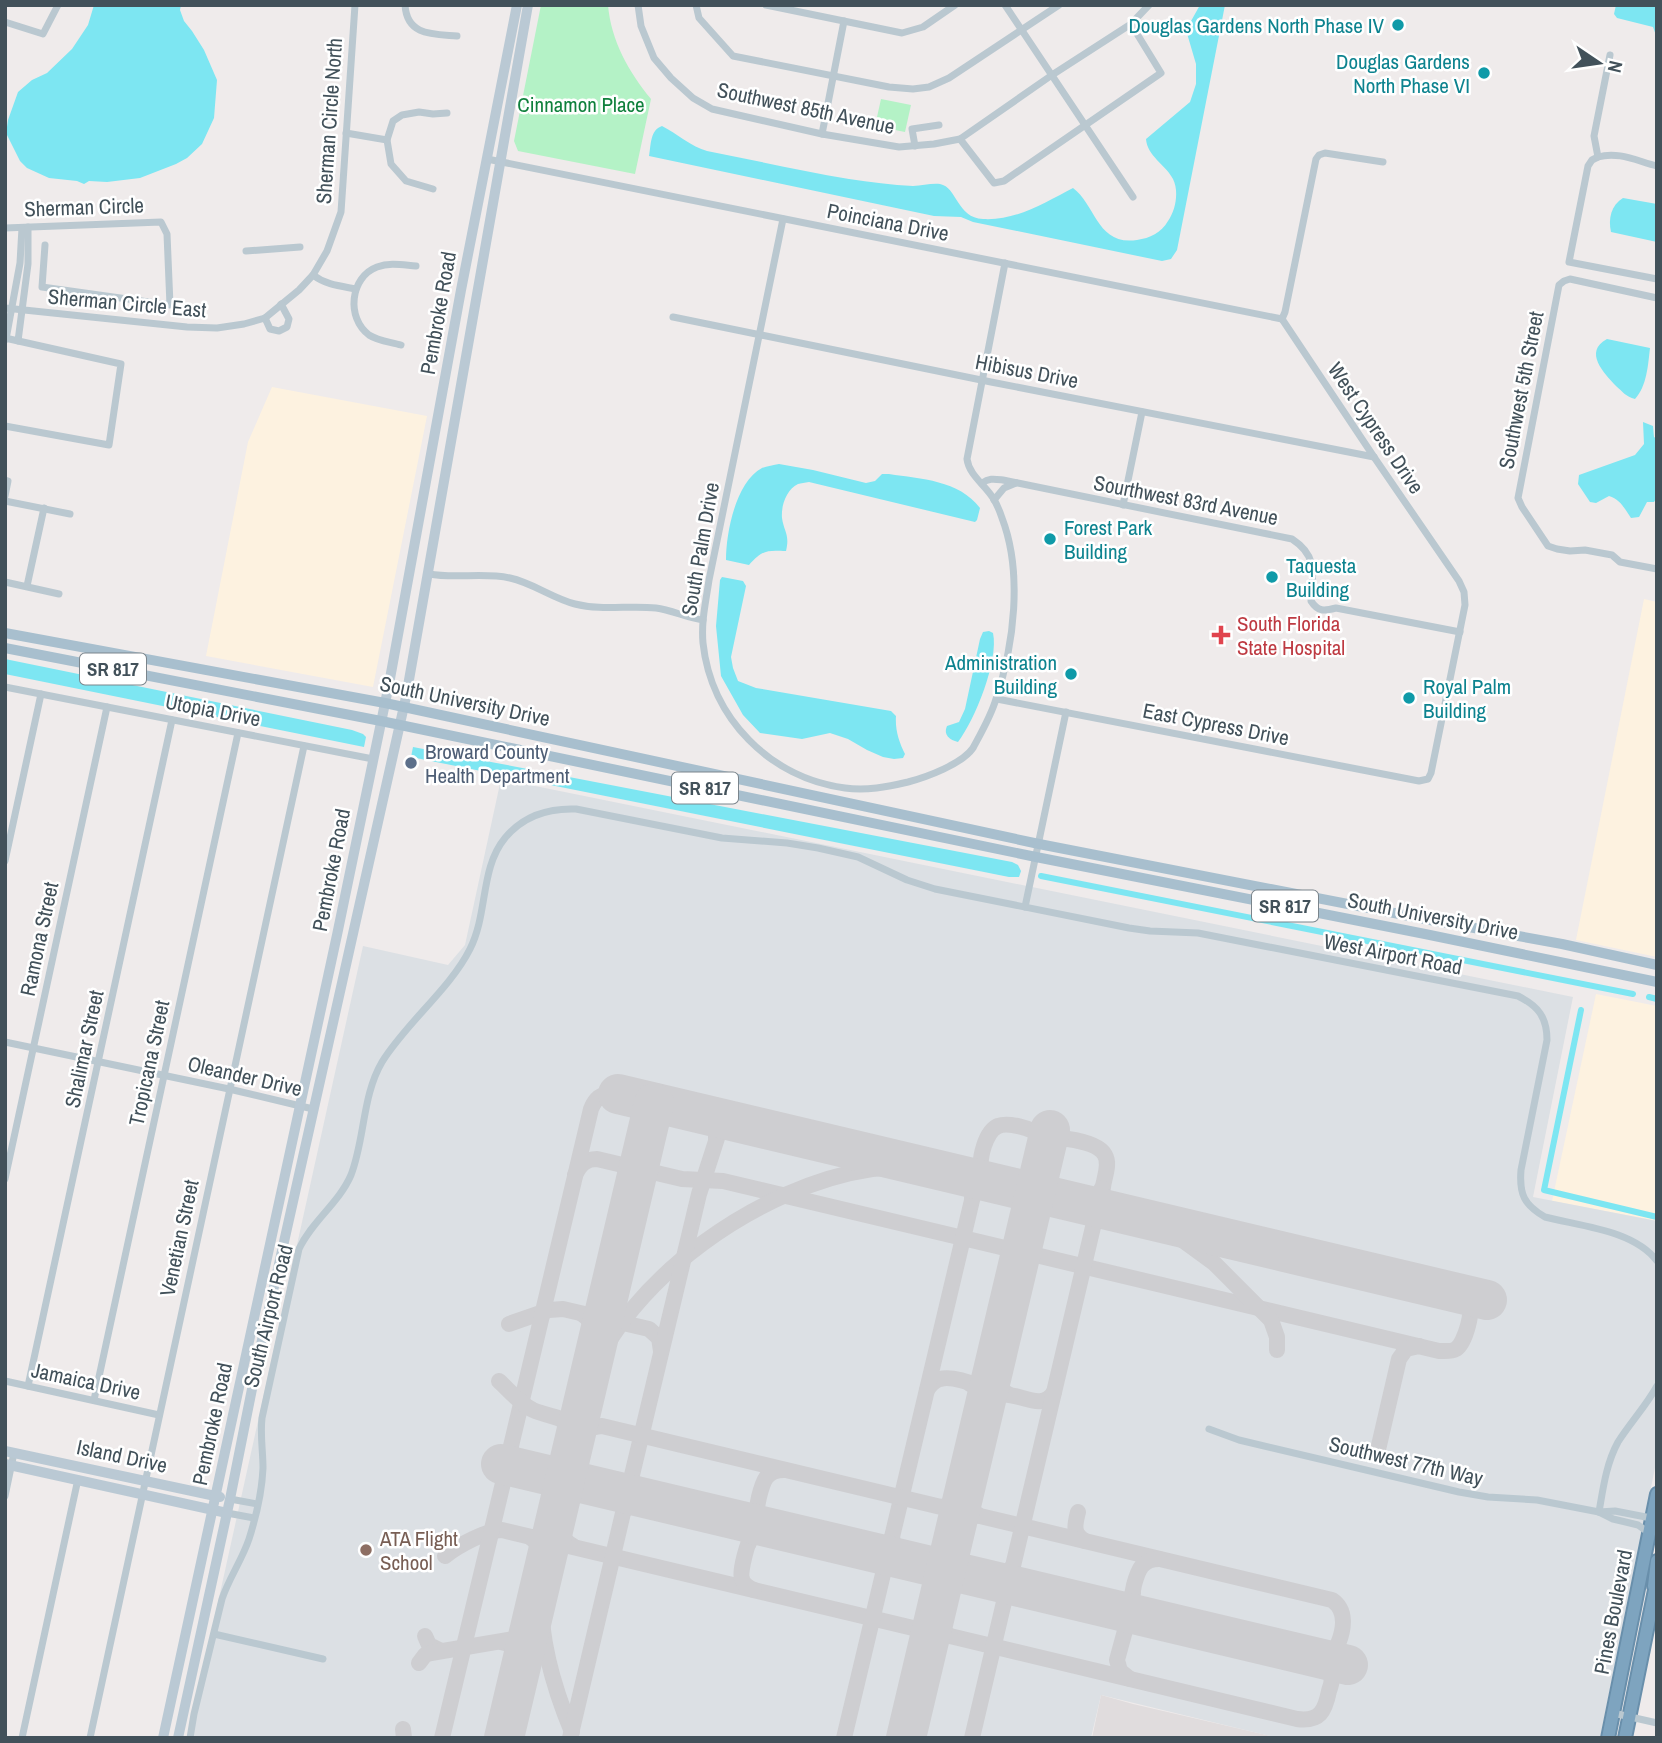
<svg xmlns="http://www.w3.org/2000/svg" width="1662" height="1743" font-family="'Archivo Narrow',sans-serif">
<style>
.commercial{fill:#fdf2e0}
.education{fill:#e0dcdd}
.airport{fill:#dce0e4}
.green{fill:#b4f2c6}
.water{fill:#7de6f2}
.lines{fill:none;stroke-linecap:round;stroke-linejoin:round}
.canal{stroke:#7de6f2;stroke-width:6}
.taxiway{stroke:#ceced1;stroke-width:16}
.runway{stroke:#ceced1;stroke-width:40}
.highway-casing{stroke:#698fab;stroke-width:16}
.street{stroke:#bac8d0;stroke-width:7}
.secondary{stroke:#bac9d4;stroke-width:10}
.primary{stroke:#a8bfce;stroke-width:10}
.highway{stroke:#7ea4bf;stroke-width:12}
.culture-dot{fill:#0f9aa8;stroke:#fff;stroke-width:2.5}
.health-dot{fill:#e0444e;stroke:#fff;stroke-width:2.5}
.service-dot{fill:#5c6f8a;stroke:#fff;stroke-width:2.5}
.education-dot{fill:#8d6e63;stroke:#fff;stroke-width:2.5}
.labels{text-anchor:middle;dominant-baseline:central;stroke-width:5;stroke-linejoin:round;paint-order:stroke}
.shield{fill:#fff;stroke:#7b858c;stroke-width:2}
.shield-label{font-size:19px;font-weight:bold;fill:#42515a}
.culture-label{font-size:21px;fill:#0d838f;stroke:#fff;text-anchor:end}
.park-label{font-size:21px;fill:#0f803c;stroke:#fff}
.street-label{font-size:21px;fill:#42515a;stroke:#fff}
.health-label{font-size:21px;fill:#be3a42;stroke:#fff;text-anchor:start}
.service-label{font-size:21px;fill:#4e5e75;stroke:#fff;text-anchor:start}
.education-label{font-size:21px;fill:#785e54;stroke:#fff;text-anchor:start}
</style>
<rect width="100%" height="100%" fill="#efebeb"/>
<g class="commercial">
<path d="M272,387l155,29 -54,271 -167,-31 42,-214z"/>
<path d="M1644,599l13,3v355l-81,-17z"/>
<path d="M1596,994l61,12v215l-105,-20z"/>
</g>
<path class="education" d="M1101,1695l32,9 146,34h-187z"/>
<path class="airport" d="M501,779l1072,218 -40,200 124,24v237l-57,280h-322l-177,-43 -10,43h-903l175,-792 85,19 17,-20z"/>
<g class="green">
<path d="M541,5h67c3,36 21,67 43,94l-16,75 -117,-23 -4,-10z"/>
<path d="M881,99l30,6 -6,27 -30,-6z"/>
</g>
<g class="water">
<path d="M94,5h87l-1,5 4,11 8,10 12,19 13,30 -3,38 -12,26 -15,14 -11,6 -36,14 -33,4 -18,-1 -5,3 -7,-3 -28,-3 -22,-10 -7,-7 -13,-26v-8l1,-7 10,-28 14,-12 15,-7 25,-24 16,-24z"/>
<path d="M1200,5h25l-48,245 -6,9 -9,2 -189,-39 -12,-5 -27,-1 -285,-60c2,-11 1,-26 13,-30 14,7 30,21 45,25 47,9 94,20 142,28 21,3 43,6 64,7 9,0 18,-3 27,-2 17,3 17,34 43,35 33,2 63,-17 90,-31 23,17 24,58 64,52 13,-2 24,-7 31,-19 8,-11 11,-30 5,-42 -7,-14 -26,-23 -27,-40l44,-37 6,-18v-20l-10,-34z"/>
<path d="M1616,5h41v33l-4,-11 -36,-9 -3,-4z"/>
<path d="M1623,198l34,6v38l-46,-10c-3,-13 0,-27 12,-34z"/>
<path d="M1607,339l43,9c-2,17 -3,38 -15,51 -9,-2 -13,-8 -19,-13 -12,-13 -33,-34 -9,-47z"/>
<path d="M1643,422l10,4 1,11 3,2v58l-3,5h-7l-8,15 -8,1c-6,-9 -11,-19 -22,-22l-13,7 -6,-1 -12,-18 1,-9 56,-20 9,-11z"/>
<path d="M779,464l34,6 53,13 9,-2 7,-7h7c32,5 70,6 91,34l-3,12 -2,2 -166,-40c-4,1 -8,1 -11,2 -12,6 -17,22 -16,34 2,14 8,16 4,33 -19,-1 -24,-1 -37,14l-23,-5c0,-28 10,-78 36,-92 5,-2 12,-3 17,-4z"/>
<path d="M722,577l21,4 3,5 -15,71 2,11 5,13 18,7 135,23 5,5c-1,14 3,26 9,38l-2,4 -9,1 -11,-2 -16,-7 -19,-11 -18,-6 -28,6 -42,-6 -17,-18 -22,-39 -5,-50 4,-46z"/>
<path d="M989,631l4,2c6,27 -18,87 -35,109 -8,-2 -15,-7 -11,-16l12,-4 6,-13 15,-70 3,-7z"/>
<path d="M5,659l347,71 11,4 3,3 -2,10 -359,-73z"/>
<path d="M413,747l599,115 6,3 3,6 -2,6h-10l-598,-120z"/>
</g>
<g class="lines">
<g class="canal">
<path d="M1041,876l592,118"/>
<path d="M1649,997l8,2"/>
<path d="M1581,1010l-37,180 113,27"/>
</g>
<g class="taxiway">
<path d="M695,1113l18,8 3,7v10"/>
<path d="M1045,1151c5,-8 12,-13 23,-12 77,11 10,50 46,73"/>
<path d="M575,1175c5,-10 10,-16 22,-16l85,20 41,2 282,67 10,8 2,12c5,-9 13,-13 23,-12l399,95c6,0 12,1 17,-2 9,-6 19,-40 12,-49 -4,-4 -10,-6 -15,-8"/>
<path d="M958,1175c11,4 16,11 14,23"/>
<path d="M993,1183c-5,-3 -9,-6 -11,-12 -4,-12 4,-40 16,-45 10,-4 34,2 42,10 4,5 5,9 5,15"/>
<path d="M1081,1204l14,-4 7,-12"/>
<path d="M1126,1215l32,11 19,10 37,27 57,57 6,17v13"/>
<path d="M582,1314c13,9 15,19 14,34"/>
<path d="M509,1324l40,-14 14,-1 86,20 10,9 2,13"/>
<path d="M588,1384c39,-106 174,-199 284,-215 22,-3 43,-2 64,0"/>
<path d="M970,1384l12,-2 10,-8c2,10 6,16 16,20"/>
<path d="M927,1390c3,-5 7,-9 13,-11 10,-3 33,3 40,10 4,5 5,11 5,17"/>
<path d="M985,1406c19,-31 53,13 69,-14"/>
<path d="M1377,1454l22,-95 7,-10 13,-3"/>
<path d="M523,1469c-9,-6 -13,-12 -12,-23l80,-337c5,-13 14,-17 27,-15"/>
<path d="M643,1498l-10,-10 -1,-13 67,-281 19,-59 5,-9 8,-5"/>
<path d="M1078,1512c-3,12 -6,22 7,29"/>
<path d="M557,1513c0,15 2,25 16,33"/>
<path d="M737,1520l10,10 2,13"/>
<path d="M956,1527c6,-9 13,-13 24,-11"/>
<path d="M769,1528c-5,-4 -10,-7 -12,-14 -1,-6 1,-11 2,-17 4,-16 7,-27 25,-27"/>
<path d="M530,1537c21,15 11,38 11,59 -1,46 14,95 31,136"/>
<path d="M892,1537l2,14 9,8"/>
<path d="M872,1552l13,-4 7,-11 81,-341 8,-9 12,-4"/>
<path d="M445,1556c12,-10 42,-26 57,-26l411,98 11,-2 11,-9 5,14 10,5 347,83c23,3 28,-8 32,-28 2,-5 3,-11 3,-16 0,-6 -3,-11 -1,-16 1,-5 6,-9 7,-15 6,-15 9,-34 -6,-44l-352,-84 -11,-7 -6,-13 -9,9 -13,2 -339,-81c-15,1 -22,8 -29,21 -1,-34 -17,-27 -40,-37 -13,-6 -24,-20 -34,-29"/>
<path d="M992,1580l13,-3 8,-11"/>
<path d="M1027,1589c-10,-5 -15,-12 -14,-23l80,-339c4,-10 11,-15 21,-15"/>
<path d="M754,1590c-5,-2 -11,-6 -12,-11 -3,-7 6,-39 11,-45 5,-4 10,-5 16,-6"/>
<path d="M1112,1609c10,-1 17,-6 21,-16"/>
<path d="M1143,1616c-4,-3 -9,-7 -11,-13 -1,-6 1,-12 2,-18 4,-15 8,-26 25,-26"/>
<path d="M425,1636l4,9 12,6"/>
<path d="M501,1642c14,2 20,11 20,24"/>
<path d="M927,1648c6,-9 13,-12 23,-12"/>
<path d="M419,1663l6,-8 6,-2 83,-14 10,-8 8,-14"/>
<path d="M1130,1679l-10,-8 -3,-11 9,-33 5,-6 12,-5"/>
<path d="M403,1729l1,9"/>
<path d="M442,1738l61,-255c4,-9 10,-13 20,-14"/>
<path d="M501,1738l6,-16"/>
<path d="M570,1738l53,-225 7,-11 13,-4"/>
<path d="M844,1738l39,-164 -1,-11 -10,-11"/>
<path d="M972,1738l32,-136c5,-10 12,-13 23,-13"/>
</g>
<g class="runway">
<path d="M618,1094l869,206"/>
<path d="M501,1464l847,201"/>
<path d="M504,1738l150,-635"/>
<path d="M906,1738l144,-608"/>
</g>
<defs>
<g id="highway">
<path d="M1654,1586l3,-25"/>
<path d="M1608,1738l49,-244"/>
<path d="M1625,1738l32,-158"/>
</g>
</defs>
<use href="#highway" class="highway-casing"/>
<g class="street">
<path d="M405,5c2,31 28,29 52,31"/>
<path d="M638,5l3,21 13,32 17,20 22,20 19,11 110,25 77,13 35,-3 26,-5 92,-64 79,-51 18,-19"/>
<path d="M696,5l3,13 34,38 156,31 24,2 16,-2 20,-9 110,-73"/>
<path d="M766,5l136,28 21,-6 32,-22"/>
<path d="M1005,5l128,192"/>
<path d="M5,22l38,12 15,-29"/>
<path d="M1610,55l-16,81 4,21 -6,3 -4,6 -19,96 88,17"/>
<path d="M346,133l41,7"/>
<path d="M822,134l22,-113"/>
<path d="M960,139l34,44 10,-2 157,-108 -30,-49"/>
<path d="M915,146l-3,-17 27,-4"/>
<path d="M1598,157c20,-6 39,4 59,9"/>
<path d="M487,159l795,160"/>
<path d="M433,189l-27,-8 -15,-17 -4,-24 6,-19 9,-6 17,-3 14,2 14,-1"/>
<path d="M783,219l-74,361c-3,21 -8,41 -6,63 8,75 67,135 142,145 21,3 42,-1 63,-6 19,-5 54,-18 65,-34 8,-15 18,-32 23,-49 18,-54 27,-126 6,-181 -2,-6 -5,-14 -9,-20 -8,-13 -24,-23 -26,-39l38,-196"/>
<path d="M5,228l156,-6 6,12 3,71 -128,-18 3,-42"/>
<path d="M246,251l54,-4"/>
<path d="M313,275c13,10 27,11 43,14"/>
<path d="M1657,298l-87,-19 -6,2 -5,4 -41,213 4,9 26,39 9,3 13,2 15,-1 27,5 8,7 37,7"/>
<path d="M5,308l182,19 30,1 27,-4 21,-6 34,-28 14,-15 14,-24 14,-39 14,-207"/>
<path d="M673,317l318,65 383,75"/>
<path d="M265,318l5,11 9,2 8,-4 2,-8 -8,-15"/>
<path d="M1282,319l3,-7 31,-153 3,-4 6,-2 58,9"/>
<path d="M5,338l116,26 -12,81 -104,-19"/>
<path d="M6,339l14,-76 2,-35"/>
<path d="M18,341l10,-77v-37"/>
<path d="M401,345c-10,-3 -23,-4 -32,-10 -23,-17 -19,-58 8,-68 13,-5 26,-2 39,-1"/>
<path d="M5,480l3,1 -3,15"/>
<path d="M982,483c7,-5 12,-4 21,-3l289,59c26,17 21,35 19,62 7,11 13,10 25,7l124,24"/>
<path d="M994,500l10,-12 12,-5"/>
<path d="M5,501l65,13"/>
<path d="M1123,505l19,-93"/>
<path d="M429,574c27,5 54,-2 81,4 23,5 42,20 65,26 27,7 54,1 81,4 16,2 31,10 47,12"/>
<path d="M5,582l54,12"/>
<path d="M27,586l17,-78"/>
<path d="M5,687l368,72"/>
<path d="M997,699l422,82 9,-2 3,-6 34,-168 -1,-13 -5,-11 -85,-124 -92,-138"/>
<path d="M5,861l36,-167"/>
<path d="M1025,907l41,-195"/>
<path d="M5,1042l224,47 84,20"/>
<path d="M5,1179l102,-472"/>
<path d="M5,1381l154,34"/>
<path d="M28,1386l144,-666"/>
<path d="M94,1400l144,-667"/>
<path d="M1209,1429l30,11 220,52 29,5 49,3 62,12 14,7 25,6 11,8"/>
<path d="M5,1496l9,-43"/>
<path d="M230,1499l27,5"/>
<path d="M1599,1512c4,-23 7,-48 19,-70 12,-19 28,-36 39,-56"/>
<path d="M1599,1512l16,-1 36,7"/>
<path d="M227,1513l27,5"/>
<path d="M214,1634l109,25"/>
<path d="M1613,1713l44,10"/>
<path d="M22,1738l56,-259"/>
<path d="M90,1738l214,-992"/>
<path d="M190,1738l4,-24 28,-115c7,-21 20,-39 27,-60 7,-22 13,-48 14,-71 0,-17 -3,-33 -1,-50l37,-169c13,-28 40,-46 52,-74 14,-36 11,-79 31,-113 24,-39 68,-73 88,-113 18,-35 10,-81 35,-111 18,-22 44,-30 71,-29l146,29 65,5 31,5 40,9 49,23 28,9 194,39 21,3 48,2 320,63c20,10 29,21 29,44l-26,130c-2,24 3,35 24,47 35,9 89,13 112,44"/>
</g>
<g class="secondary">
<path d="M5,1451l215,46"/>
<path d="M5,1464l222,49"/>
<path d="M163,1738l174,-803 52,-251 72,-394 56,-285"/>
<path d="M178,1738l52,-239 30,-150 146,-652 122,-692"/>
</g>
<g class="primary">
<path d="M5,633l380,70 654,141 391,76 132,24 95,21"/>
<path d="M5,648l376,73 655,136 389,77 232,48"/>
</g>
<use href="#highway" class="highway"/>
</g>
<g class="culture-dot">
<circle cx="1398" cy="25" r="7"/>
<circle cx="1484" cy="73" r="7"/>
<circle cx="1050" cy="539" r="7"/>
<circle cx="1272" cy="577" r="7"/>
<circle cx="1071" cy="674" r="7"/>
<circle cx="1409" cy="698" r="7"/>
</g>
<path class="health-dot" d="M1217.5 624.5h7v7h7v7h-7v7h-7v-7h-7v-7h7z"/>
<circle class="service-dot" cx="411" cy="763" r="7"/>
<circle class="education-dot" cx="366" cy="1550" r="7"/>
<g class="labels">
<g class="shield">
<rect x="80" y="653.5" width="66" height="31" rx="5"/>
<rect x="672" y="772.5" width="66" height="31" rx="5"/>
<rect x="1252" y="890.5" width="66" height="31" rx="5"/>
</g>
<g class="shield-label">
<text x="113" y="669">SR 817</text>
<text x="705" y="788">SR 817</text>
<text x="1285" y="906">SR 817</text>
</g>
<g class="culture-label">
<text x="1384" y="25">Douglas Gardens North Phase IV</text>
<text x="1470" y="61">Douglas Gardens<tspan x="1470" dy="24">North Phase VI</tspan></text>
<text x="1064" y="527" text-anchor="start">Forest Park<tspan x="1064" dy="24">Building</tspan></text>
<text x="1286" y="565" text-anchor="start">Taquesta<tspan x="1286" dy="24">Building</tspan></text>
<text x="1057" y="662">Administration<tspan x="1057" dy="24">Building</tspan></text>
<text x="1423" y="686" text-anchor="start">Royal Palm<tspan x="1423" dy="24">Building</tspan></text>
</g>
<g class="park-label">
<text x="581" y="104">Cinnamon Place</text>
</g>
<g class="street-label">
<text transform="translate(806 108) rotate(12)">Southwest 85th Avenue</text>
<text transform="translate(329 121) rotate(-86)">Sherman Circle North</text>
<text transform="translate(84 207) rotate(-2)">Sherman Circle</text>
<text transform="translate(888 222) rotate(11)">Poinciana Drive</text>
<text transform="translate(127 303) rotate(5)">Sherman Circle East</text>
<text transform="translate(438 313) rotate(-80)">Pembroke Road</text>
<text transform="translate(1027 371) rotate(11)">Hibisus Drive</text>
<text transform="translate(1521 390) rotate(-79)">Southwest 5th Street</text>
<text transform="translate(1376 428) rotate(56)">West Cypress Drive</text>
<text transform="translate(1186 500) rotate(11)">Sourthwest 83rd Avenue</text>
<text transform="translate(700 549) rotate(-80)">South Palm Drive</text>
<text transform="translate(465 701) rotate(12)">South University Drive</text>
<text transform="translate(213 710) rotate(11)">Utopia Drive</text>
<text transform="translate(1216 724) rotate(11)">East Cypress Drive</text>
<text transform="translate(331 870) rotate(-79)">Pembroke Road</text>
<text transform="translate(1433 916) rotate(11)">South University Drive</text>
<text transform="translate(39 939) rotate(-78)">Ramona Street</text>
<text transform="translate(1393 954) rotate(11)">West Airport Road</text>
<text transform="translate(84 1049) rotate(-78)">Shalimar Street</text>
<text transform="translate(149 1063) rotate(-78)">Tropicana Street</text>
<text transform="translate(245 1076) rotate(13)">Oleander Drive</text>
<text transform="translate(179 1238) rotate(-78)">Venetian Street</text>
<text transform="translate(268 1316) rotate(-76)">South Airport Road</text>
<text transform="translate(86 1381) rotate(12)">Jamaica Drive</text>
<text transform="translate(212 1424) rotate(-78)">Pembroke Road</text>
<text transform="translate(122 1456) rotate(12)">Island Drive</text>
<text transform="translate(1406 1461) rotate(13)">Southwest 77th Way</text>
<text transform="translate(1613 1612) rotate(-79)">Pines Boulevard</text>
</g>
<g class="health-label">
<text x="1237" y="623">South Florida<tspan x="1237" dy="24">State Hospital</tspan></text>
</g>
<g class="service-label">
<text x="425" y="751">Broward County<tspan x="425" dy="24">Health Department</tspan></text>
</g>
<g class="education-label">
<text x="380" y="1538">ATA Flight<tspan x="380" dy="24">School</tspan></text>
</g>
</g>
<rect width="1662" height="1743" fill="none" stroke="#42515a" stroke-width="14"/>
<g transform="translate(1599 63) rotate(103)" stroke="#ffffff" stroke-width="5" paint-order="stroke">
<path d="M0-5L12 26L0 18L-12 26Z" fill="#42515a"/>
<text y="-10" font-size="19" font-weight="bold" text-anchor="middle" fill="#42515a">N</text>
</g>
</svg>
